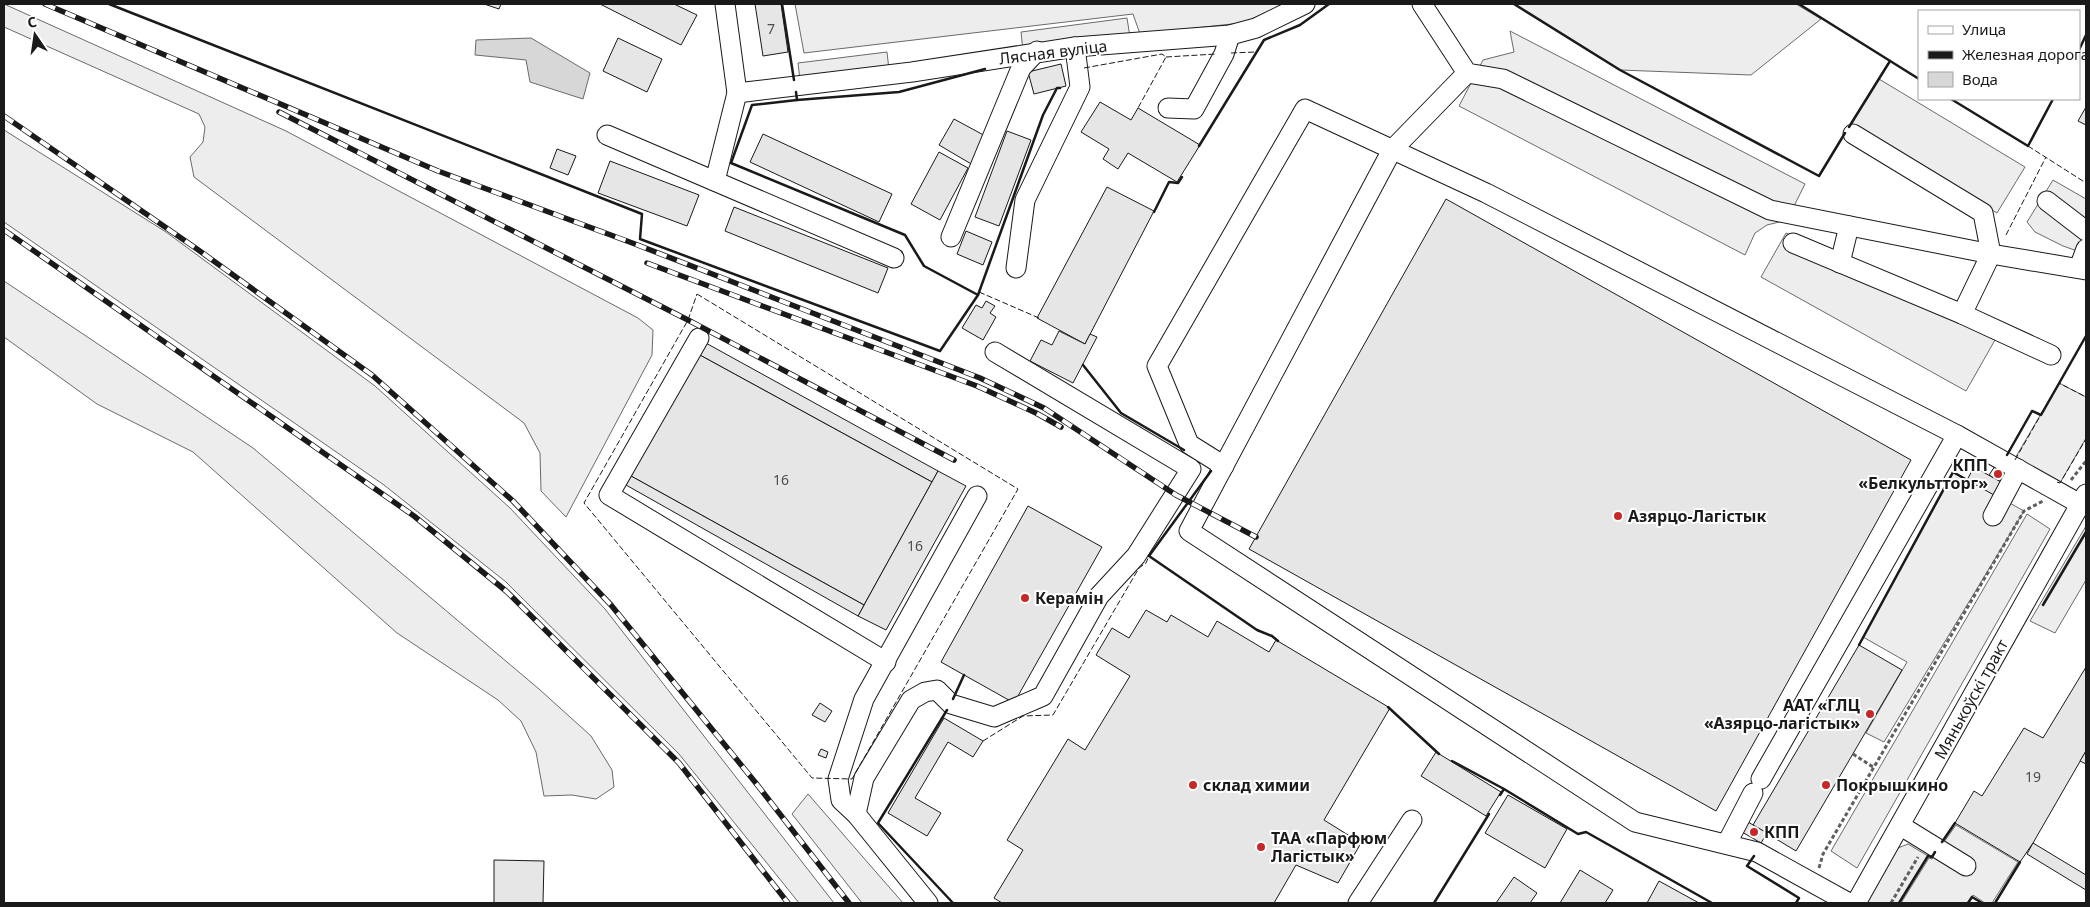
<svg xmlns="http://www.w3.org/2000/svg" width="2090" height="907" font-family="'Noto Sans',sans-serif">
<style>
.built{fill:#ededed;stroke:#6a6a6a}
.water{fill:#d7d7d7;stroke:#6a6a6a}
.building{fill:#e6e6e6;stroke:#1a1a1a}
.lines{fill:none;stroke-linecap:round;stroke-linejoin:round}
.minor-casing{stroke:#1a1a1a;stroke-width:21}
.path{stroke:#5f5f5f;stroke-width:3;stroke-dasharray:4 2.5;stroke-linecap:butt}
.minor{stroke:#fff;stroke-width:19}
.rail-casing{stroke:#1a1a1a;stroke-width:5.5}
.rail{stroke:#fff;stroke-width:4;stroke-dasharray:11;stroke-linecap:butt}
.fence{stroke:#1a1a1a;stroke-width:1;stroke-dasharray:6 2.5;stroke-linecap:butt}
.wall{stroke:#1a1a1a;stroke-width:2.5}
.poi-dot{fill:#c62828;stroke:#fff;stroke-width:2}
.labels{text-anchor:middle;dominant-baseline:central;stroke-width:4;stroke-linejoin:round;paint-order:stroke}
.number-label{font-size:14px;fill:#4d4d4d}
.street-label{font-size:16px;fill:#1a1a1a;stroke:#fff}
.poi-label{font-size:16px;font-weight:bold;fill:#1a1a1a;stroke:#fff;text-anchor:start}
</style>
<rect width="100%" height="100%" fill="#fff"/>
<g class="built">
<path d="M4,4l282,127 352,187 15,12 -1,25 -86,162 -25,-26 -1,-38 -16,-30 -330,-246 -4,-20 13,-15 2,-15 -6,-13 -195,-87z"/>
<path d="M795,4h494l-39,18 -110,12 -7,-20 -329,39z"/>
<path d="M1514,4h282l25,15 -70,56 -131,-5z"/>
<path d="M1127,18l3,19 -107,14 -2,-19z"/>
<path d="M1510,31l295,153 -18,36 -20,5 -12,8 -10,22 -286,-149 24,-46 31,-8z"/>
<path d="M887,52l2,18 -89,10 -2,-17z"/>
<path d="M1879,79l146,88 -28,46 -147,-87z"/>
<path d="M4,130l162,102 209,154 135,122 95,101 229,294h-35l-120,-149 -173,-172 -122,-97 -380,-263z"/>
<path d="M2053,180l33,19v55l-23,-8 -28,-14 -8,-10z"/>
<path d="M1786,233l209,107 -29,51 -205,-114z"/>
<path d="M4,281l249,167 286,241 52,47 21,34 2,17 -18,12 -24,-4 -28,1 -8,-44 -15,-31 -23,-21 -101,-67 -204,-181 -96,-48 -93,-67z"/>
<path d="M2059,383l27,14v41l-26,45 -46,-23z"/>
<path d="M1954,472l70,39 -140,231 -18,-9 41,-71 -44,-25z"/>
<path d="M2027,514l23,15 -193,339 -26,-17z"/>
<path d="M2086,526v54l-31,53 -25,-12z"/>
<path d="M808,794l95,109h-41l-70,-89z"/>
<path d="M1956,825l62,37 -26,41h-7l-12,-8 -6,8h-66l28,-45 3,1z"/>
<path d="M1908,844l20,12 -29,47h-32l31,-55z"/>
</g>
<path class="water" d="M531,38l59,35 -7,26 -53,-17 -4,-22 -51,-5 1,-15z"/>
<g class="building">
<path d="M484,4h17l-2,5z"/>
<path d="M600,4h74l23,11 -16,30z"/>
<path d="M755,4h26l7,48 -25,4z"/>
<path d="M618,38l44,21 -15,33 -44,-21z"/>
<path d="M1061,64l5,22 -32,8 -6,-22z"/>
<path d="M1100,102l31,18 7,-12 62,37 -23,37 -49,-29 -10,16 -15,-10 6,-10 -28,-17z"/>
<path d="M2086,107v18l-8,-4z"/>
<path d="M954,119l35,19 -16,27 -34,-20z"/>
<path d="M1007,131l24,9 -32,86 -24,-9z"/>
<path d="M763,134l129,60 -13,28 -129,-60z"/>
<path d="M557,149l19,7 -8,19 -18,-7z"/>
<path d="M939,152l29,16 -28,52 -29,-16z"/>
<path d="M610,161l89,34 -12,31 -89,-33z"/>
<path d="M1107,187l47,24 -69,133 -48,-26z"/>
<path d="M1446,199l465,261 -195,351 -467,-262z"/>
<path d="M734,207l154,61 -10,25 -153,-62z"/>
<path d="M966,231l26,11 -9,23 -26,-11z"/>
<path d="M986,301l9,5 -5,7 6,4 -13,23 -21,-12 14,-23 6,3z"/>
<path d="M1059,331l26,13 5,-10 7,3 -24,46 -43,-22 11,-21 11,5z"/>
<path d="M704,342l234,129 -6,11 -234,-128z"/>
<path d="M698,354l234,128 -68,123 -233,-129z"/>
<path d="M1995,466l12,7 -6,9 -12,-7z"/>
<path d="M1974,467l27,15 -7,13 -27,-15z"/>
<path d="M938,471l28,15 -80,144 -28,-14z"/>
<path d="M631,476l233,129 -6,11 -232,-131z"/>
<path d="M1028,506l74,41 -88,156 -73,-41z"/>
<path d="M1146,610l21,12 4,-7 37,22 9,-16 52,31 7,-12 114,68 -66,112 37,23 -23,40 -42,-18 -22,38h-272l-8,-5 29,-48 -16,-10 61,-101 17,11 45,-74 -34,-21 16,-27 17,10z"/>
<path d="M1859,645l43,25 -106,181 -43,-26z"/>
<path d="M2086,667v84l-53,92 -13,19 -65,-39 19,-32 8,5 42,-68 19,10z"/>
<path d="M820,703l12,8 -7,11 -13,-7z"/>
<path d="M944,718l39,23 -10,16 -25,-15 -33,56 26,15 -14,23 -39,-23z"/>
<path d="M821,749l7,3 -2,6 -8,-3z"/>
<path d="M2086,751v13l-6,-3z"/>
<path d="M1436,752l65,40 -15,24 -65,-40z"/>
<path d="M1508,795l59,34 -22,39 -60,-35z"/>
<path d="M1748,822l19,11 -6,10 -19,-11z"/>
<path d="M2033,843l53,32v15l-59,-36z"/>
<path d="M494,860l50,1 -1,42h-49z"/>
<path d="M1580,870l33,20 -8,13h-45z"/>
<path d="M1514,877l23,16 -7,10h-34z"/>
<path d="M1659,881l40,22h-52z"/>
</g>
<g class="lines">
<defs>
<g id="minor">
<path d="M725,4l12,89 175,-21 163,-25 155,-12 26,-7 49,-24"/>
<path d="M1422,4l45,69 36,6 267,131 221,44 95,16"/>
<path d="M1467,73l-75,77 -203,381 446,291 122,30 92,51"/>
<path d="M1168,108l26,1 30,-55 6,-19"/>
<path d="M1853,134l130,79 8,41 -29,60"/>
<path d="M607,135l287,123"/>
<path d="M715,181l22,-88"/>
<path d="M2047,201l39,30"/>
<path d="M951,237l70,-169 16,-17"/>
<path d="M1793,243l169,71 89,41"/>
<path d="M1840,263l9,-37"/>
<path d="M1016,268l9,-68 55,-113 -5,-40"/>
<path d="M2079,268l7,-19"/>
<path d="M699,338l-90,157 277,167"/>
<path d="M1957,435l123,69"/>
<path d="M1224,466l-35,-22 -32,-78 148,-257 181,84 471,242 -196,344"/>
<path d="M1993,516l25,-47"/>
<path d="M856,814l8,-36 47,-78 14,-8 12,-2 14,14 43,13 49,-21 56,-100 37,-40 55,-87 -196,-117"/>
<path d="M1901,826l65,40"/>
<path d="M1727,843l26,-50"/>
<path d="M928,903l-72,-89 -15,-14 -3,-21 26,-80 113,-203"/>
<path d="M1358,903l54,-83"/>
<path d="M1856,903l230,-409"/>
</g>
</defs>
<use href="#minor" class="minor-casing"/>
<g class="path">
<path d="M2071,480l15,-19"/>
<path d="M1853,754l20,13"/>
<path d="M1819,868l4,-14 201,-343 19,-10"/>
<path d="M1891,903l27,-46"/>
</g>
<use href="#minor" class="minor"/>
<defs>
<g id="rail">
<path d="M45,4l393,167 197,73 345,134 64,30 132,87 80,42"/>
<path d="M279,112l409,208 266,140"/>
<path d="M4,116l193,133 175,126 141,126 98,104 144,177 94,121"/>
<path d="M4,230l410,286 92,75 173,172 109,140"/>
<path d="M647,263l330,123 59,27 25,14"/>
</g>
</defs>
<use href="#rail" class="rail-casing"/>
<use href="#rail" class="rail"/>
<g class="fence">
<path d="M1231,53l25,-1"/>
<path d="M1166,57l50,-3"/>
<path d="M1084,68l78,-14 4,3 -28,51"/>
<path d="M2028,146l58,37"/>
<path d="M2006,235l40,-78"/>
<path d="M979,292l60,26"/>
<path d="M697,294l321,195 -166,290 -40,-1 -228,-275 104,-183z"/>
<path d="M2015,460l44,-77 27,14"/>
<path d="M2057,482l3,1 26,-44"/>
<path d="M983,741l40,-25 30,-1 86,-147 7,-5 3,-7"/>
</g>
<g class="wall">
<path d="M109,4l533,210 -2,25 300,112 38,-56 65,-180 14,-27h3"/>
<path d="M782,4l12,76"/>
<path d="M1514,4l106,66 199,106 26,-43"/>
<path d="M1799,4l120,75"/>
<path d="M2079,50l7,-15"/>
<path d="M796,92l1,8 102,-8 86,-23"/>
<path d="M1951,99l77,47 25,-47"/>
<path d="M797,100l-45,5 -21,58 174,72 19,31 54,29"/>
<path d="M1849,127l41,-66"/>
<path d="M1199,146l65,-106 36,-15 29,-21"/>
<path d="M1154,212l15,-30 9,1 4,-6"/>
<path d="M1083,365l38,48 63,37"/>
<path d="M2007,455l25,-44 9,4 45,-79"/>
<path d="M1211,471l-62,85 108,74 15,6 6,5"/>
<path d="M2043,605l43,-73"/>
<path d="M1859,645l94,-173 14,8"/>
<path d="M953,699l11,-24"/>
<path d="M1388,707l51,47"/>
<path d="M947,710l-69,113 75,80"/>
<path d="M1452,761l52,28 -4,6"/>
<path d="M1504,789l74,45 8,-2 126,71"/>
<path d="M1942,842l13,-19"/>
<path d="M1754,856l-7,10 52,32 -3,5"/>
<path d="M1434,903l55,-89"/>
<path d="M1899,903l29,-47 4,1 3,-5"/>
<path d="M1968,903l4,-6 10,6"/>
<path d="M1995,903l25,-41"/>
</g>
</g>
<g class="poi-dot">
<circle cx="1998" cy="474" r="5"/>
<circle cx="1618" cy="516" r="5"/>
<circle cx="1025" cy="598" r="5"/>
<circle cx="1870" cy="714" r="5"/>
<circle cx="1193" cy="785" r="5"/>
<circle cx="1826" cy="785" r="5"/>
<circle cx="1754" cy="832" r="5"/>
<circle cx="1261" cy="847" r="5"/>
</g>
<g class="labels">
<g class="number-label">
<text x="771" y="28">7</text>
<text x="781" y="479">16</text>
<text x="915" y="545">16</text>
<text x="2033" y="776">19</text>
</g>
<g class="street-label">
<text transform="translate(1053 52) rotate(-7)">Лясная вуліца</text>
<text transform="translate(1971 699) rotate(-61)">Мянькоўскі тракт</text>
</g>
<g class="poi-label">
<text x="1988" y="465" text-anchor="end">КПП<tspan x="1988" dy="18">«Белкультторг»</tspan></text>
<text x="1628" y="516">Азярцо-Лагістык</text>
<text x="1035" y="598">Керамін</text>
<text x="1860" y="705" text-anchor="end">ААТ «ГЛЦ<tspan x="1860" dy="18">«Азярцо-лагістык»</tspan></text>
<text x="1203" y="785">склад химии</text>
<text x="1836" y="785">Покрышкино</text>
<text x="1764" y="832">КПП</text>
<text x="1271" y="838">ТАА «Парфюм<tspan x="1271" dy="18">Лагістык»</tspan></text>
</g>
</g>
<rect width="2090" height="907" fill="none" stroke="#1a1a1a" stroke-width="10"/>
<rect x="1918" y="10" width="162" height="90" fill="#ffffff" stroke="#a3a3a3"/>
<rect x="1928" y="26" width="25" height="8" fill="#ffffff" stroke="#a3a3a3"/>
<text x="1962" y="35" font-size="15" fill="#1a1a1a">Улица</text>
<rect x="1928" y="51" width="25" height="8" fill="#1a1a1a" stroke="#a3a3a3"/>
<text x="1962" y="60" font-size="15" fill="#1a1a1a">Железная дорога</text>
<rect x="1928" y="72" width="25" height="15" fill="#d7d7d7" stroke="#a3a3a3"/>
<text x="1962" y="85" font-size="15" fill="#1a1a1a">Вода</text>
<g transform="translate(35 35) rotate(347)" stroke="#ffffff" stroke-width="4" paint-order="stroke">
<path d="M0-4L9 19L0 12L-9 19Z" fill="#1a1a1a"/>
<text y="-8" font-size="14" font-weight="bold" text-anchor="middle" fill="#1a1a1a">С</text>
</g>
</svg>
